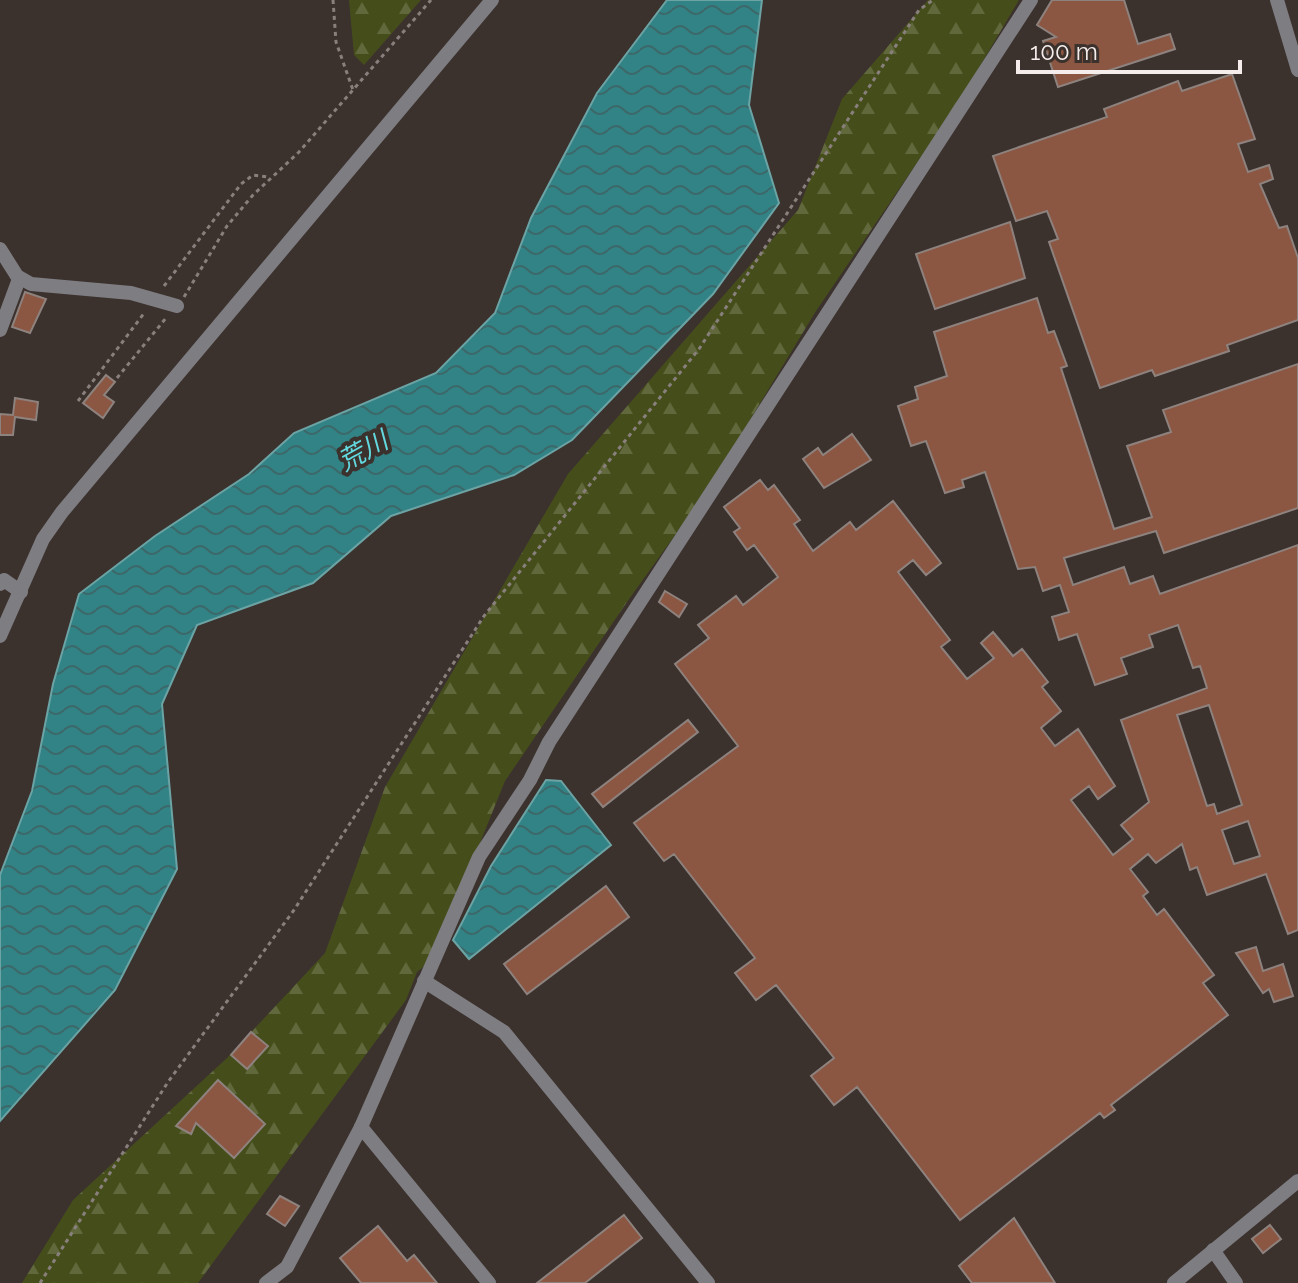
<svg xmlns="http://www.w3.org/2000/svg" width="1298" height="1283" font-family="Raleway,'Noto Sans JP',sans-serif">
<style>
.forest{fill:url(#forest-firs)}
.water{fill:url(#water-waves);stroke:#6ca3a4;stroke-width:2}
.building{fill:#8b5642;stroke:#8e827e;stroke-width:2;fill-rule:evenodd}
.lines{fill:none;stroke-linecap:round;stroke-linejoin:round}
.path{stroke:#89807d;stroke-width:3;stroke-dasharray:4 4;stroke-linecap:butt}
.minor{stroke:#7e7d82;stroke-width:14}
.labels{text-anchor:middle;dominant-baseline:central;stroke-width:8;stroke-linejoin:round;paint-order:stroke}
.water-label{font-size:26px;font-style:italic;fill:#62d9df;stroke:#3b312d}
</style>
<defs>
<pattern id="forest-firs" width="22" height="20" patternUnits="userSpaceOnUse" patternTransform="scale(2)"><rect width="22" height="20" fill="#454e1b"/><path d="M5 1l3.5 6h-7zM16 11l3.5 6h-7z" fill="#60683c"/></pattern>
<pattern id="water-waves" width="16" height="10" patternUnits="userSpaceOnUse" patternTransform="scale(2)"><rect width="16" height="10" fill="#328386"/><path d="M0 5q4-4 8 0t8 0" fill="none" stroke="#3c6869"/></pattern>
</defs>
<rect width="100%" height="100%" fill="#3b312d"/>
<g class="forest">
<path d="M349,0h72l-57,65 -10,-10z"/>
<path d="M928,0h91l-58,98 -145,213 -108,178 -81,113 -122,179 -72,178 -16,13 -11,28 -208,283h-176l51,-83 154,-142 98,-105 60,-166 183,-313 230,-264 44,-111z"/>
</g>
<g class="water">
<path d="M667,0h95l-13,105 30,98 -66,91 -141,146 -58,35 -123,41 -78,67 -116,42 -35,79 15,165 -62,121 -115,131v-246l32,-84 21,-107 26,-90 76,-58 94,-62 45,-41 142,-60 59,-60 36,-95 66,-125z"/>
<path d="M546,780l15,1 50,64 -142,114 -16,-19 38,-74z"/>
</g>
<g class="building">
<path d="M1052,0h72l14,44 32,-10 5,15 -117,38 -15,-46 13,-4 -19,-12z"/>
<path d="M1232,74l23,65 -17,5 10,28 21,-7 4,14 -13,5 19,44 8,-2 11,32v62l-71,25 2,6 -74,25 -3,-6 -52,18 -51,-146 9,-3 -11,-28 -31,10 -23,-65 114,-39 -3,-8 74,-28 4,10z"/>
<path d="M1010,222l15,56 -90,31 -19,-55z"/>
<path d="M25,292l21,7 -16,34 -18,-6z"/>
<path d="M1037,298l11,35 6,-2 13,35 -6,2 53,161 38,-12 -25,-71 44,-14 -8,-22 135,-46v144l-134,45 -8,-22 -92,27 9,27 51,-18 6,17 23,-8 7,18 138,-49v385l-10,4 -22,-60 -59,21 -10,-28 -7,3 -8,-26 -26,19 -8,-9 -18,15 18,23 -5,4 14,19 7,-6 50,66 -11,8 25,32 -117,90 4,5 -11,8 -4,-5 -140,107 -103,-133 -23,18 -23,-29 23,-18 -58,-73 -20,15 -21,-27 20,-15 -81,-104 -10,7 -30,-38 104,-77 -63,-82 34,-26 -11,-13 38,-29 7,9 35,-28 -24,-32 -7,5 -13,-18 6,-4 -16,-21 36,-27 8,10 6,-5 26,35 -6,4 19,27 37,-29 6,8 37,-29 48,62 -15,12 -13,-15 -15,12 52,68 -9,7 26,32 27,-21 -13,-15 12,-11 20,24 9,-7 26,33 -6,5 19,24 -20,17 14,18 23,-17 37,57 -17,13 -9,-13 -18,14 42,55 20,-16 -12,-14 28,-23 -28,-82 86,-32 -7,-22 -7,2 -15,-43 -29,10 4,12 -32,11 6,16 -32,11 -18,-51 -18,6 -7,-23 17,-5 -9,-27 -17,6 -8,-24 -17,2 -33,-97 -23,8 2,7 -19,6 -19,-52 -15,5 -13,-40 20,-7 -3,-12 32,-11 -13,-44zM1209,705l33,100 -25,9 -3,-10 -7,2 -30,-91zM1248,821l12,35 -26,8 -12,-34z"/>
<path d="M106,375l9,7 -11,13 10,7 -11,16 -20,-15z"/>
<path d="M15,398l23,4 -2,18 -21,-3 -2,18h-13v-21l13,1z"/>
<path d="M852,434l19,26 -47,28 -21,-29 15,-11 5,7z"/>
<path d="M665,591l22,13 -8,13 -20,-15z"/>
<path d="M688,720l10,12 -95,75 -11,-13z"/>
<path d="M606,886l23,31 -102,77 -23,-30z"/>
<path d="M1256,947l7,24 20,-7 10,32 -19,6 -5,-13 -6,4 -27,-40z"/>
<path d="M251,1032l17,14 -21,23 -16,-14z"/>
<path d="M218,1080l47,44 -31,34 -38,-35 -5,11 -15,-8z"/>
<path d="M280,1196l19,10 -14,20 -18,-12z"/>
<path d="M624,1215l18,23 -57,45h-48z"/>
<path d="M1014,1218l41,65h-83l-13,-17z"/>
<path d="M1270,1225l11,14 -18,14 -11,-14z"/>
<path d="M378,1226l29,35 7,-6 23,28h-76l-21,-25z"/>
</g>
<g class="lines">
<g class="path">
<path d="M333,0l3,42 17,48"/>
<path d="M164,286l77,-102 12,-9 16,2"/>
<path d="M184,297l43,-71 26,-31 46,-43 132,-152"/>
<path d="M117,378l49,-60"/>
<path d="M78,401l67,-89"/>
<path d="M40,1283l128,-201 126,-172 190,-294 215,-267 220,-339 14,-10"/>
</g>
<g class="minor">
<path d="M1277,0l21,70"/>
<path d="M0,249l17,27 14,8 100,9 46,13"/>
<path d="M0,330l19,-51"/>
<path d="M0,584l4,-4 17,12"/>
<path d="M0,636l43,-97 19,-27 430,-512"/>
<path d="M424,981l80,51 204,251"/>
<path d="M361,1127l128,156"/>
<path d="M1213,1250l23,33"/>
<path d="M266,1283l21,-16 74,-140 118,-270 51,-77 19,-38 482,-742"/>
<path d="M1174,1283l124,-102"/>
</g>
</g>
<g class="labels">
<g class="water-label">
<text transform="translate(363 451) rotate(-29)">荒川</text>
</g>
</g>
<path d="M1018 60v12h222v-12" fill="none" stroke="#f4edeb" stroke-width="4"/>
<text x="1030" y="60" font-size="24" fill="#f4edeb" stroke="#3b312d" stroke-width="6" paint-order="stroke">100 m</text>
</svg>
